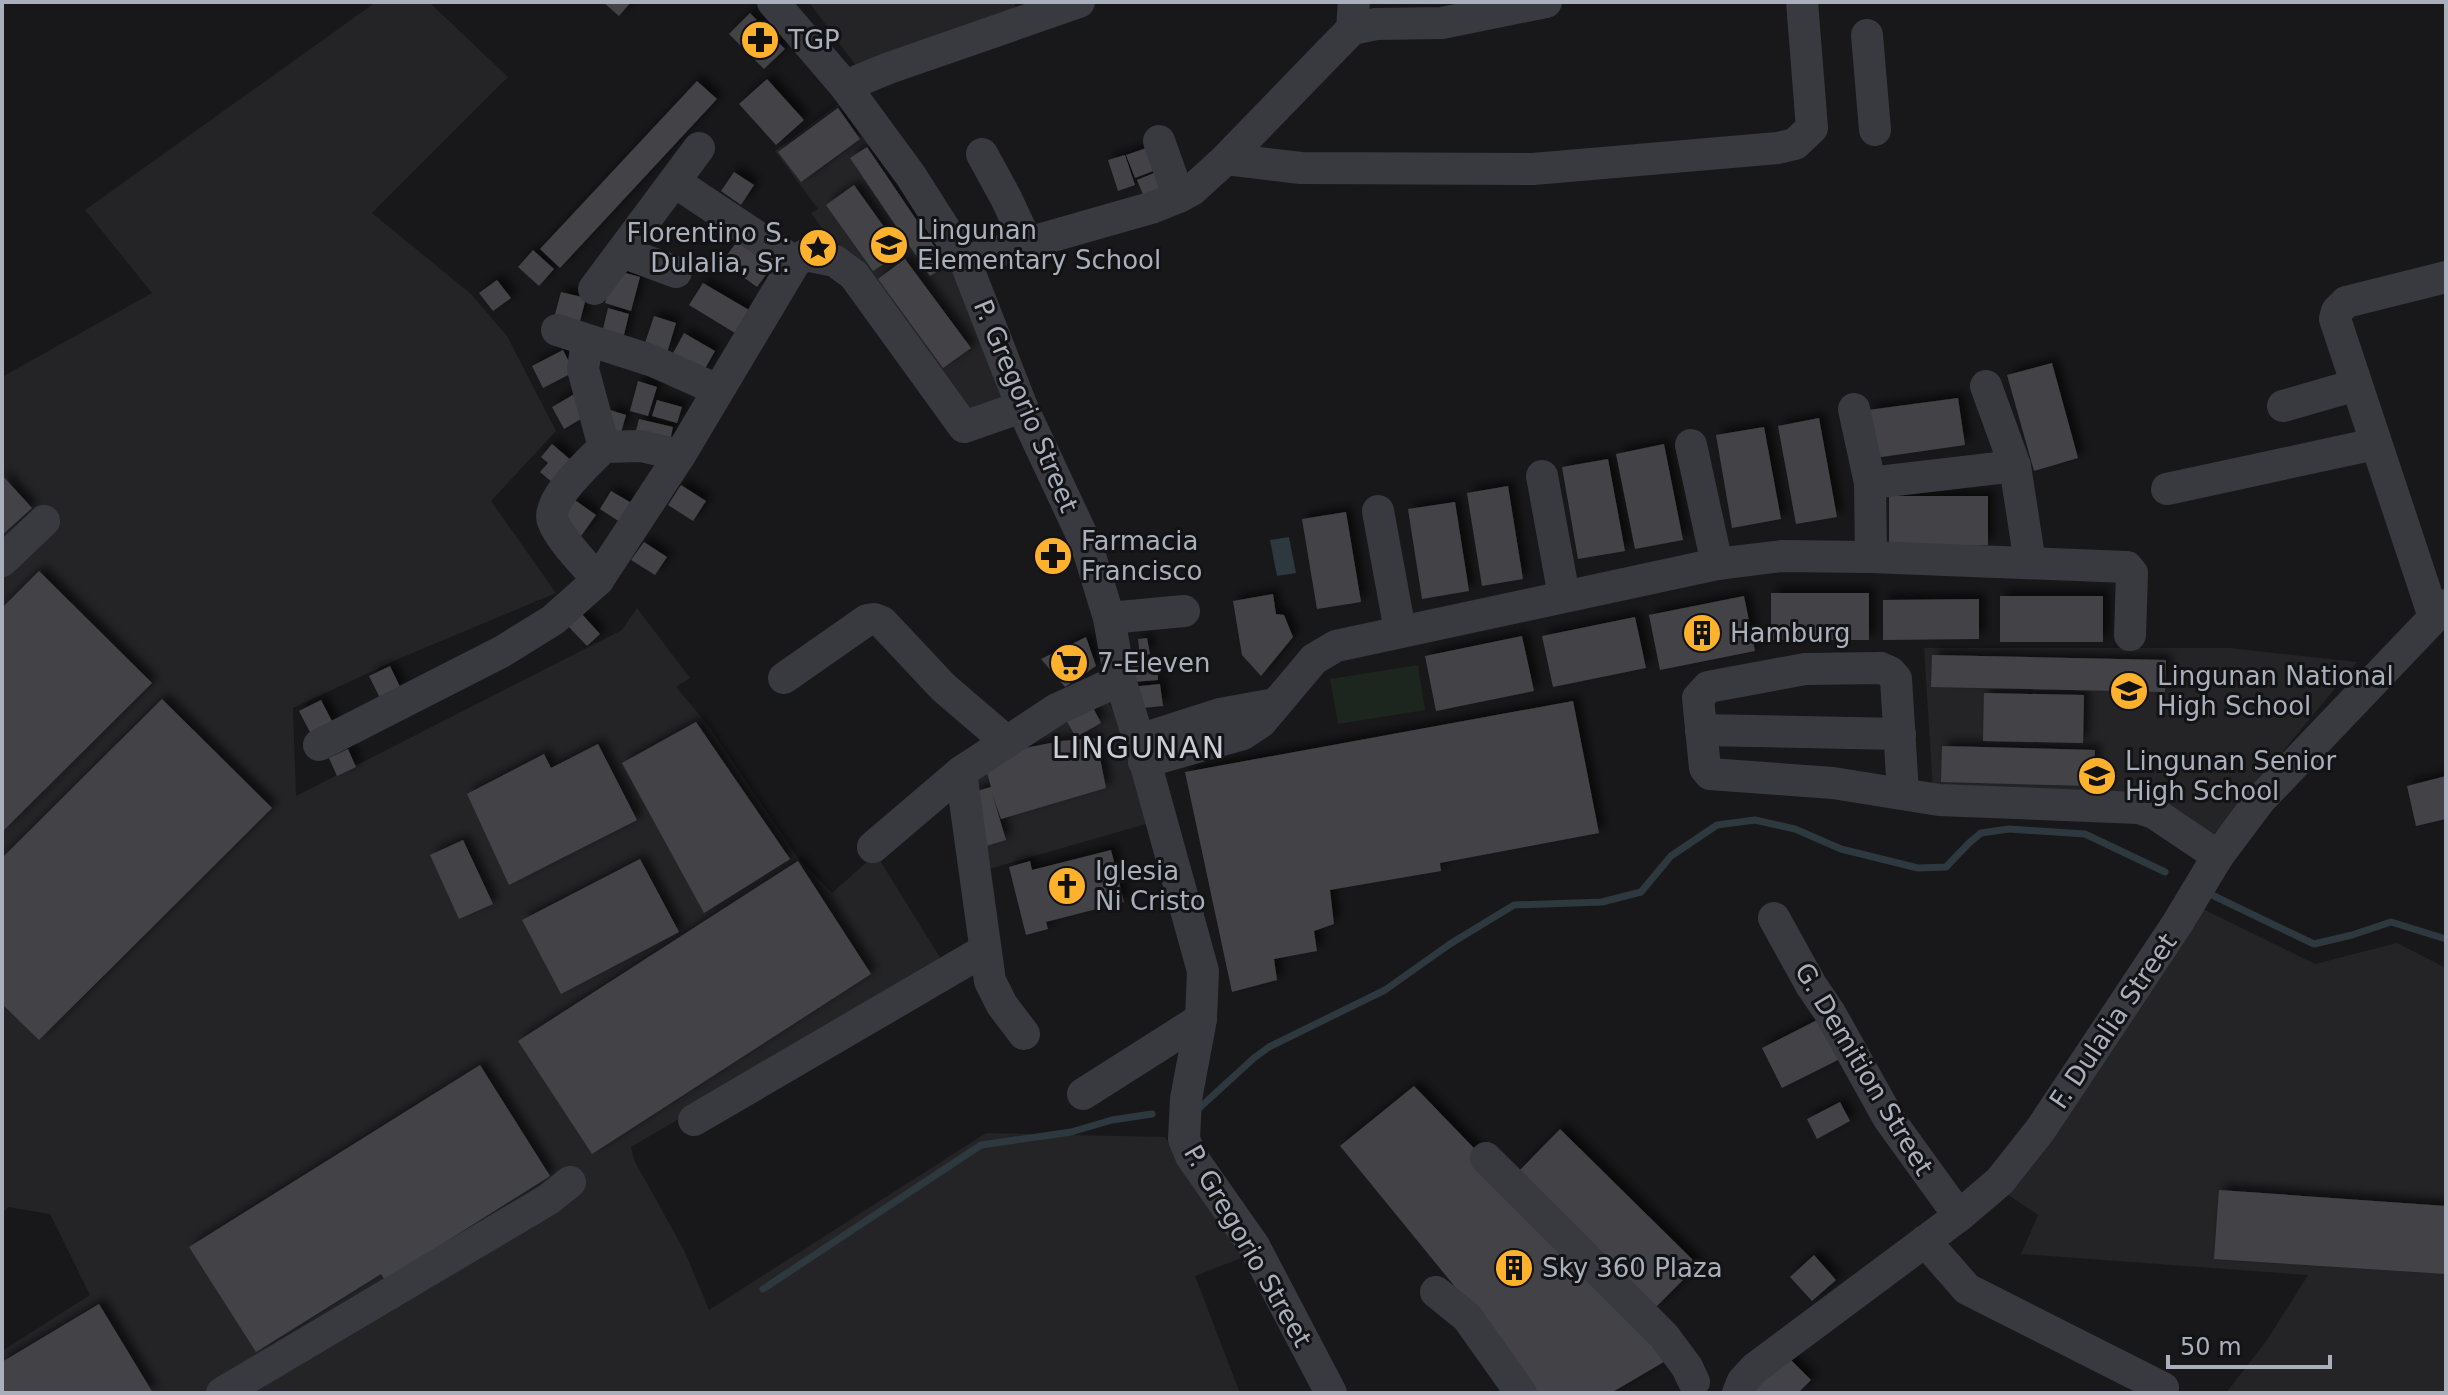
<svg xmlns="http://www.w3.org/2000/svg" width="2448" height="1395" font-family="'DejaVu Sans',sans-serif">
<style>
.built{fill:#242427}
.green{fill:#1d261e}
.water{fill:#2d383f}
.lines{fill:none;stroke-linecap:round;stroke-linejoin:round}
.stream{stroke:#2d383f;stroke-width:7}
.building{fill:#424347;filter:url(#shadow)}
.minor{stroke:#393a40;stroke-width:32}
.labels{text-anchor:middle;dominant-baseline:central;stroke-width:6;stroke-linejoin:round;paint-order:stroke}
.poi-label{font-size:26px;fill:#a9afbb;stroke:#131315;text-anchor:start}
.street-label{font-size:26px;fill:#a9afbb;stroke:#131315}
.quarter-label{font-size:30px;letter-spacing:2px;fill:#cbced7;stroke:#131315}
</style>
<defs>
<filter id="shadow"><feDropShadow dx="6" dy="-6" stdDeviation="4" flood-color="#0009"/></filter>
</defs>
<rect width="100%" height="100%" fill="#18181a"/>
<g class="built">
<path d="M376,2h53l79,75 -136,136 99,81 36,42 49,95 -65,70 65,92 -153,64 -110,51 3,88 326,-166 15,-22 53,70 -14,9 32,38 90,133 34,35 44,-39 68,110 -313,183 3,13 50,90 25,60 277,-177 179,4 79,120 -49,19 45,117h-1238v-42l88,-56 -40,-81 -42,-7 -6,6v-836l150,-84 -67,-83z"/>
<path d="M809,2h205l3,10 -160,55z"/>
<path d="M845,99l107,162 51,142 -37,10 -101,-137 -43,-48 -11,-15 7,-4 -43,-58z"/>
<path d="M1924,648h305l128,14 -143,172 -74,-48 -24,8 -183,-3z"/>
<path d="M1105,692l27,68 14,64 -164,47 -16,-95z"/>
<path d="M2201,908l114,56 82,-21 49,25v425h-220l41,-53 41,-65 -287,-21 17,-39 -31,-21z"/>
</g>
<path class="green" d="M1418,665l7,45 -87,14 -8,-45z"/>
<path class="water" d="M1289,537l7,36 -19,3 -7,-36z"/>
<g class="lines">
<g class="stream">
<path d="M2214,896l100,48 38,-9 39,-13 55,17"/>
<path d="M1196,1111l58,-53 15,-11 116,-57 65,-46 64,-39 88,-3 39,-10 30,-36 46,-31 38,-5 40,9 46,20 77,19 28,-1 23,-24 12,-10 28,-4 76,5 80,38"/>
<path d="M763,1289l218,-144 90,-13 41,-12 40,-6"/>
</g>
</g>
<g class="building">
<path d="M603,2h28l-12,14z"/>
<path d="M750,13l35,36 -21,20 -35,-35z"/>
<path d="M767,79l37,41 -28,25 -37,-41z"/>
<path d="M697,81l20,18 -157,169 -20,-19z"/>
<path d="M838,108l22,31 -59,43 -23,-30z"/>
<path d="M1155,145l9,22 -29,11 -9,-23z"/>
<path d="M867,147l80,118 -17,11 -80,-118z"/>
<path d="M1125,155l10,30 -17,6 -10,-31z"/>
<path d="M1161,170l9,22 -24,10 -9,-22z"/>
<path d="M734,172l20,13 -13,20 -20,-14z"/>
<path d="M854,185l48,67 -29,19 -47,-66z"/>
<path d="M738,240l35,25 -16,22 -35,-25z"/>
<path d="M533,250l21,19 -15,17 -21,-19z"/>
<path d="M905,259l66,89 -28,20 -65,-89z"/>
<path d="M615,270l25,7 -9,34 -26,-8z"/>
<path d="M497,280l14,18 -18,13 -14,-18z"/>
<path d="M703,283l46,27 -14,23 -46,-28z"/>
<path d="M561,292l25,6 -7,27 -25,-7z"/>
<path d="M608,308l21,6 -7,29 -21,-6z"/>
<path d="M654,316l22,7 -9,30 -23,-7z"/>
<path d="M684,333l31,18 -13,23 -31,-17z"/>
<path d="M563,350l11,22 -31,16 -11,-22z"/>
<path d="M2052,363l26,95 -44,13 -27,-96z"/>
<path d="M638,381l19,6 -9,29 -18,-5z"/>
<path d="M578,392l13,21 -27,16 -12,-22z"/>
<path d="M1958,398l7,47 -90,13 -7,-48z"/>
<path d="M657,400l25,7 -5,16 -25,-7z"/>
<path d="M610,410l16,5 -5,18 -16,-5z"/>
<path d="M1819,418l18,99 -41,7 -18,-98z"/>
<path d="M639,419l34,8 -4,18 -35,-7z"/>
<path d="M1764,427l17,92 -49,9 -16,-93z"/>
<path d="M552,444l20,17 -19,22 -13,-11 8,-9 -7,-6z"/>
<path d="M1664,444l19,96 -48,9 -19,-95z"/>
<path d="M1608,459l17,92 -47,8 -16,-92z"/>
<path d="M2,475l30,33 -30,27z"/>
<path d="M681,485l25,16 -13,20 -25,-16z"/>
<path d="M1508,486l15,93 -41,7 -15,-93z"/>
<path d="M611,491l24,14 -12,19 -23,-15z"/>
<path d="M1889,496h99v49l-99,1z"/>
<path d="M572,498l24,17 -15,21 -17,-13z"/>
<path d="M1455,502l14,89 -47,8 -14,-90z"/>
<path d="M1346,512l15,90 -44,7 -15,-90z"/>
<path d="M644,542l23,15 -12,18 -24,-15z"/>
<path d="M1054,547l5,16 -21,7 -5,-16z"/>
<path d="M39,571l113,112 -150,149v-224z"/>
<rect x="1771" y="593" width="98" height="47"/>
<path d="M1273,594l3,20 8,1 9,22 -32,39 -19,-21 -9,-54z"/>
<path d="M1744,596l11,55 -95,19 -11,-55z"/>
<rect x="2000" y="596" width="103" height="46"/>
<path d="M1979,599v40l-96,1v-40z"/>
<path d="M580,612l20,22 -13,12 -20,-21z"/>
<path d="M1635,617l11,51 -93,19 -11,-51z"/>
<path d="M1522,636l12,55 -98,20 -11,-55z"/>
<path d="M1086,637l10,29 -31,21 -24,-28z"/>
<path d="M1147,638l3,16 -10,2 -2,-17z"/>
<path d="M1932,655l234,5 -1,32 -234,-5z"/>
<path d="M1157,663l1,17 -25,2 -1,-17z"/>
<path d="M390,666l12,25 -21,9 -12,-24z"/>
<path d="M1160,684l3,22 -31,3 -2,-22z"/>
<path d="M1984,693l100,2 -1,48 -100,-2z"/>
<path d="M1088,698l13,25 -25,14 -14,-24z"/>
<path d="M162,699l110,109 -233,232 -37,-36v-146z"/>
<path d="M321,700l13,25 -22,11 -13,-25z"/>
<path d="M1573,701l26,132 -159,30 1,8 -111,19 4,34 -20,7 3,20 -43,8 3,21 -45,12 -47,-220z"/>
<path d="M696,722l94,137 -86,54 -82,-150z"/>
<path d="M1096,738l10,50 -105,31 -9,-26 14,47 -20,6 -16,-53 21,-6 -4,-15 33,-23 41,-8z"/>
<path d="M598,744l39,76 -128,65 -42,-91 77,-40 7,14z"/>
<path d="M1942,746l153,4 -2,36 -152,-4z"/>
<path d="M348,749l8,18 -19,9 -8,-18z"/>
<path d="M2446,776v43l-30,7 -9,-40z"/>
<path d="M463,840l30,64 -34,15 -29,-64z"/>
<path d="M1111,850l13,52 -78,20 2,7 -22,6 -17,-68 21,-6 2,9z"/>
<path d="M640,859l39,73 -118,62 -39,-74z"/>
<path d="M798,861l73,113 -279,180 -74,-113z"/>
<path d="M1825,1016l21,40 -64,32 -20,-40z"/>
<path d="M480,1065l70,111 -165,104 -4,-6 -125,78 -67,-105z"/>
<path d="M1414,1086l112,116 148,154 -63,37h-78l-68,-94 -125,-153z"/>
<path d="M1840,1102l10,19 -33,18 -10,-20z"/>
<path d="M1560,1129l138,136 -42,42 -138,-135z"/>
<path d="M2219,1190l227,16v68l-232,-15z"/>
<path d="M1814,1255l22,25 -24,21 -22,-24z"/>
<path d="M99,1304l54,89h-151v-31z"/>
<path d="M1786,1355l25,25 -13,13h-42l-5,-4z"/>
</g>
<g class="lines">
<g class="minor">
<path d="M773,2l72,84 66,90 54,85 57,146 65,139 22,72 11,62 19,60 64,231 -2,48 -15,80 -2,40 7,17 63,90 77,147"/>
<path d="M1352,29l24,-5 66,-1 104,-21"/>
<path d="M1867,35l8,95"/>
<path d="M845,86l44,-18 190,-66"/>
<path d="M1159,141l20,56"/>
<path d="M982,154l24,44 21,45"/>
<path d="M1226,159l75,9 232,1 245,-21 17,-4 17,-16 -10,-126"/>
<path d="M675,182l120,80"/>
<path d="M622,252l54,20"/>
<path d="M965,261l189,-54 25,-10 13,-7 34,-31 126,-130 2,-27"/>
<path d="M594,289l105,-141"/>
<path d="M557,330l96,31 65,29"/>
<path d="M587,341l-4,28 21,78"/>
<path d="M1986,386l29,80 15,97"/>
<path d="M2283,406l73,-21"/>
<path d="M1854,409l16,74 1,74"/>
<path d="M1691,445l26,119"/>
<path d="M1542,476l22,120"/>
<path d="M1870,483l145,-17"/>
<path d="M2167,489l208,-45"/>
<path d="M1378,511l22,120"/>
<path d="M2,561l42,-40"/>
<path d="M598,580c-13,-16 -38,-40 -45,-59 -8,-20 38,-61 51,-74l37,-1 39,9"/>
<path d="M2434,617l-99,-298 2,-8 9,-9 100,-25"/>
<path d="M1109,618l75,-7"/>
<path d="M784,678l83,-58 7,-1 8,3 61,65 64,55"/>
<path d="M1701,730l199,4"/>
<path d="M1139,740l81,-26 55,-10"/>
<path d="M319,745l184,-94 50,-31 45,-40 82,-125 115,-193 10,-7 30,6 19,14 110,152 58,-20"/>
<path d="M1144,762l99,-28 18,-12 53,-63 22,-13 381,-82 65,-8 89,1 256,10 5,6 -2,62"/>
<path d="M961,772l29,209 12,24 22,29"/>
<path d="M1903,793l-7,-114 -6,-7 -9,-4 -76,1 -97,18 -10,11 7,70 5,6 123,9 106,17 200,8 15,5 64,43"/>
<path d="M873,847l88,-75 96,-63 63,-29"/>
<path d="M1774,918l37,67 19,28 59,106 70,97"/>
<path d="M1083,1094l118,-75"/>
<path d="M694,1120l291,-170"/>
<path d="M1486,1158l178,178 23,31 7,15"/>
<path d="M1925,1241l42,48 196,99"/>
<path d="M1436,1292l31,25 54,76"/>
<path d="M222,1393l327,-194 21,-17"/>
<path d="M1738,1393l5,-12 12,-13 204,-152 41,-35 41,-52 136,-205 41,-68 42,-56 186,-195"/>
</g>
</g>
<defs>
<symbol id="pharmacy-disc" viewBox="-11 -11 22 22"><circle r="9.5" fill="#feb12c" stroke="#131315"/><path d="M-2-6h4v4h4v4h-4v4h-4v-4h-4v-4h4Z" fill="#111"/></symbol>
<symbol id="school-disc" viewBox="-11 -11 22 22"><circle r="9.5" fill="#feb12c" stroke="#131315"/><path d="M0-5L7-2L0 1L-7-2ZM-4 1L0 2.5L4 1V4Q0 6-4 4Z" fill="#111"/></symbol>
<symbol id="sight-disc" viewBox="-11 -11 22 22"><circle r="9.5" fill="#feb12c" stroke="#131315"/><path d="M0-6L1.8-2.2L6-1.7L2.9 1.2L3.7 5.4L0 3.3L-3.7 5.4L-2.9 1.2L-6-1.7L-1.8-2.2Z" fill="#111"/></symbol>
<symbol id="building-disc" viewBox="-11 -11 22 22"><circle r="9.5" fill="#feb12c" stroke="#131315"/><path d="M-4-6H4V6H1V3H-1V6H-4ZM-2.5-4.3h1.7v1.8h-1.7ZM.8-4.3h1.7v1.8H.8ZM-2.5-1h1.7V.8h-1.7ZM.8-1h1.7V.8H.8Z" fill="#111"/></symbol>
<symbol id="supermarket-disc" viewBox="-11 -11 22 22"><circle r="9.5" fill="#feb12c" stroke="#131315"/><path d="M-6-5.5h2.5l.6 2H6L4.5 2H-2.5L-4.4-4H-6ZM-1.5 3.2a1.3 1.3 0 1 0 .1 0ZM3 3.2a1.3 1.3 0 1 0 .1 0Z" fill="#111"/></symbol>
<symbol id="church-disc" viewBox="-11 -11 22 22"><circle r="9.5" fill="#feb12c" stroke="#131315"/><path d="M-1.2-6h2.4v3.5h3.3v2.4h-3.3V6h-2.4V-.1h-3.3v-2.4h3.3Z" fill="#111"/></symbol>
</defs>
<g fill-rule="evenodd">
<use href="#pharmacy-disc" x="738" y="18" width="44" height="44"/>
<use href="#school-disc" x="867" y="223" width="44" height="44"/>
<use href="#sight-disc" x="796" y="226" width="44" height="44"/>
<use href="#pharmacy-disc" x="1031" y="534" width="44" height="44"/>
<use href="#building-disc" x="1680" y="611" width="44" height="44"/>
<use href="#supermarket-disc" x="1047" y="641" width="44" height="44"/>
<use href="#school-disc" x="2107" y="669" width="44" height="44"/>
<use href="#school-disc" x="2075" y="754" width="44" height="44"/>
<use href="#church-disc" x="1045" y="864" width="44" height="44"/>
<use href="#building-disc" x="1492" y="1246" width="44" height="44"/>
</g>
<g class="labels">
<g class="poi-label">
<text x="788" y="40">TGP</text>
<text x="917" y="230">Lingunan<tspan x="917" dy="30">Elementary School</tspan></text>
<text x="790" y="233" text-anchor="end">Florentino S.<tspan x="790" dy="30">Dulalia, Sr.</tspan></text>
<text x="1081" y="541">Farmacia<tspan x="1081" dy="30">Francisco</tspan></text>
<text x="1730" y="633">Hamburg</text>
<text x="1097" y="663">7-Eleven</text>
<text x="2157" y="676">Lingunan National<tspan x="2157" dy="30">High School</tspan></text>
<text x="2125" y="761">Lingunan Senior<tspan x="2125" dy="30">High School</tspan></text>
<text x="1095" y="871">Iglesia<tspan x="1095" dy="30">Ni Cristo</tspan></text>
<text x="1542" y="1268">Sky 360 Plaza</text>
</g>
<g class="street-label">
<text transform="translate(1026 406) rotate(67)">P. Gregorio Street</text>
<text transform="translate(2113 1021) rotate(-56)">F. Dulalia Street</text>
<text transform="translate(1864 1069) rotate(59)">G. Demition Street</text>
<text transform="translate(1248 1246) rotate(60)">P. Gregorio Street</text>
</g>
<g class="quarter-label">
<text x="1139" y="747">LINGUNAN</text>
</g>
</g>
<rect width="2448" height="1395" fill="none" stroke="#a9afbb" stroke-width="8"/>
<path d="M2168 1355v12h162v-12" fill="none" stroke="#a9afbb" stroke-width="4"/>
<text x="2180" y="1355" font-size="24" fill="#a9afbb" stroke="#131315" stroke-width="6" paint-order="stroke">50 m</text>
</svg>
